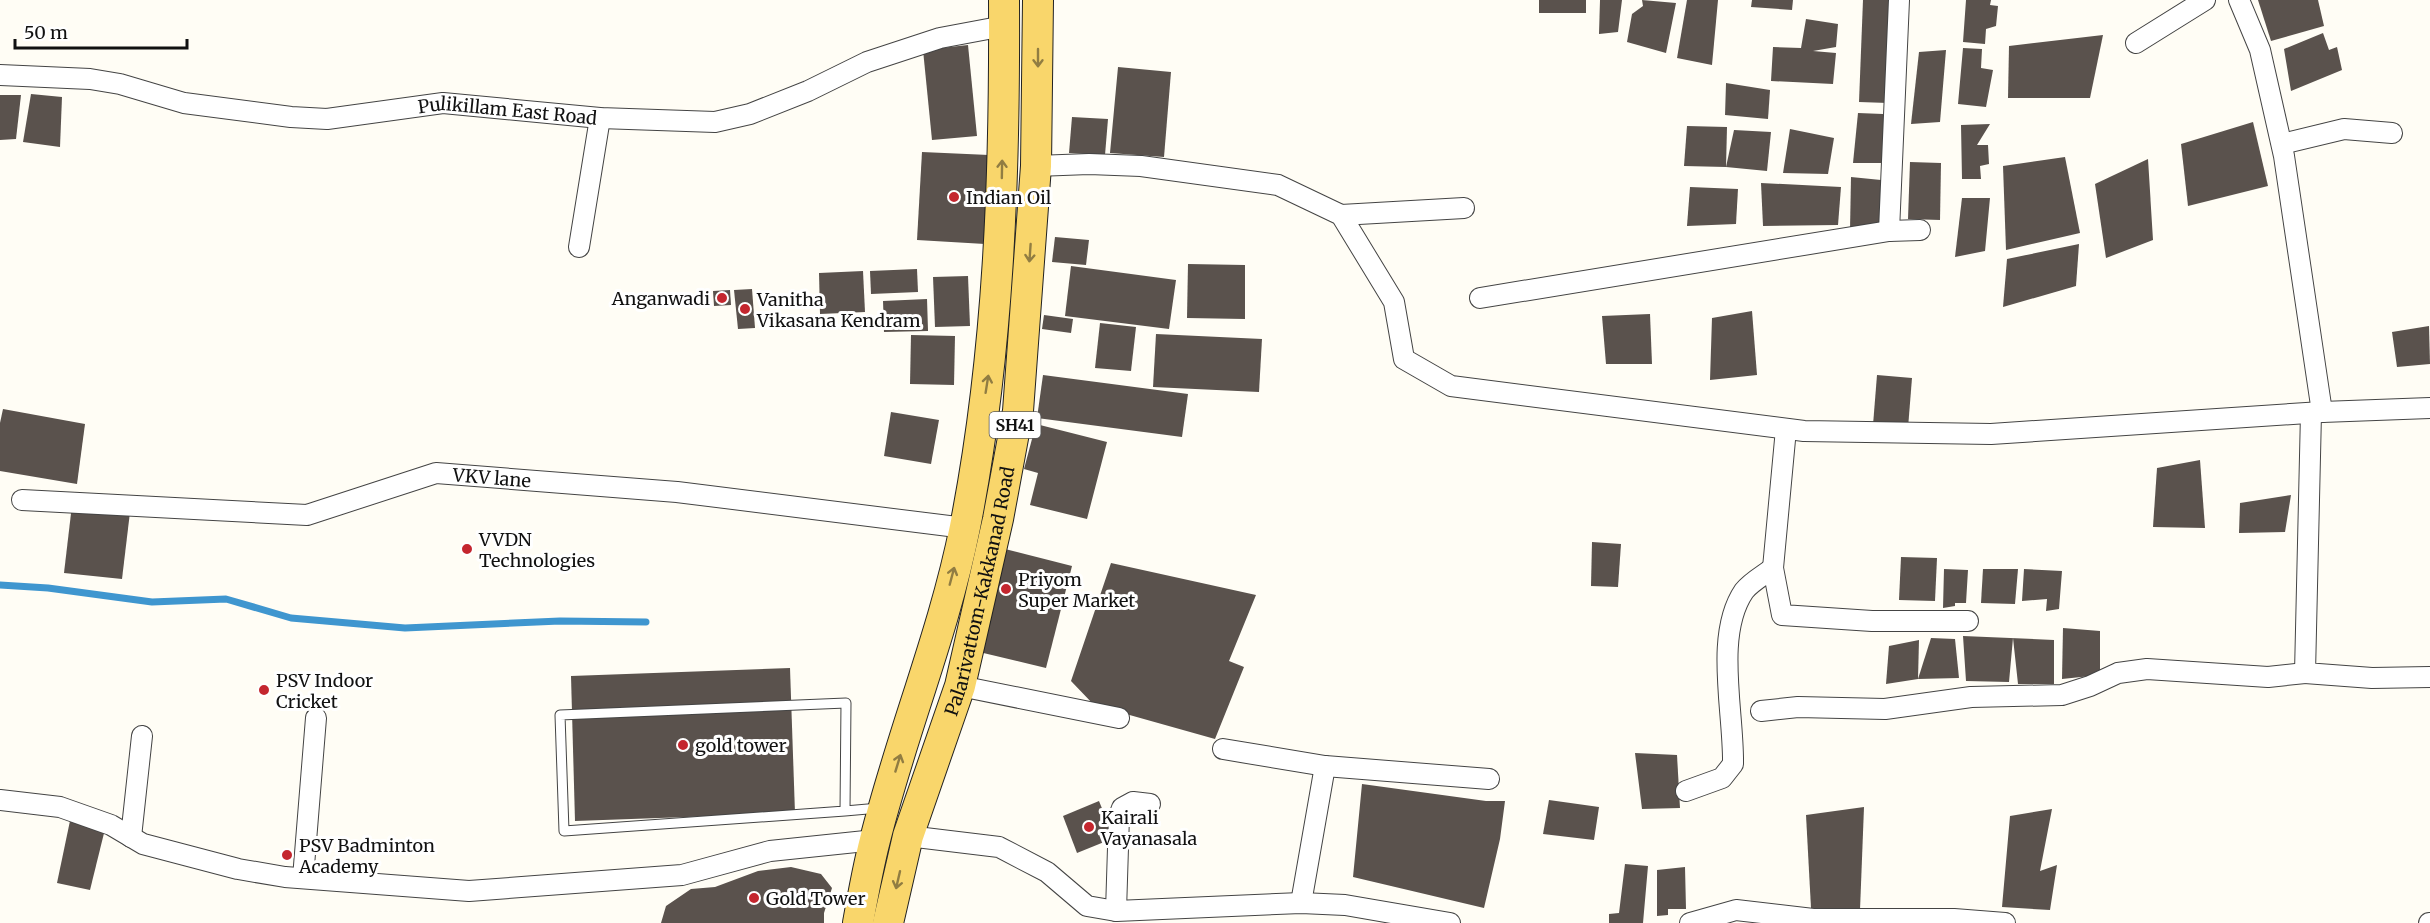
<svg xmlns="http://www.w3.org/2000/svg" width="2430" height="923" font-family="Merriweather,serif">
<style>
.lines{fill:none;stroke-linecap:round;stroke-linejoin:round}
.stream{stroke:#3f96cf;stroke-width:7}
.building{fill:#5a524d}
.lane-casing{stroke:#444;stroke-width:11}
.street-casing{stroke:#444;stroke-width:22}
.primary-casing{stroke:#222;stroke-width:32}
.lane{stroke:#fff;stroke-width:9}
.street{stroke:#fff;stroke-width:20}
.primary{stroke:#f9d66b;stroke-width:30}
.oneway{stroke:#917d42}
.poi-dot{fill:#c4262e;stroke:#fff;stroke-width:2}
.labels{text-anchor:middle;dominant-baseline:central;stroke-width:6;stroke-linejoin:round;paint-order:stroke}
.shield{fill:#fff;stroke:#585858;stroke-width:1.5}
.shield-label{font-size:16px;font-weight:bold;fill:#111}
.street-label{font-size:18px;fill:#111;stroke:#fff}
.poi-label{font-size:18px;fill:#111;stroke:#fff;text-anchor:start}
</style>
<rect width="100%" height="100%" fill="#fffdf5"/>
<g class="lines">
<path class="stream" d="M0,585l48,3 104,14 74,-3 65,19 114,10 155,-7 86,1"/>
</g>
<g class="building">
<rect x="1539" y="0" width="47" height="13"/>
<path d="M1600,0h22l-4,32 -19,2z"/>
<path d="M1642,0l34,3 -10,50 -39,-11 5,-28 11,-8z"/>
<path d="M1687,0h31l-6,65 -35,-7z"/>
<path d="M1752,0h41l-1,10 -41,-3z"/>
<path d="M1863,0h29l-4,103 -29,-1z"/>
<path d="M1966,0h25l-1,5 8,1 -2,20 -10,3 -1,15 -22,-2z"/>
<path d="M2258,0h60l6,26 -53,15z"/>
<path d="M1806,19l32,5 -2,23 -23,4 23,2 -3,31 -62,-3 2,-34 28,1z"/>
<path d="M2323,33l6,17 8,-3 5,23 -51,21 -7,-42z"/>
<path d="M2103,35l-13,63h-82l1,-52z"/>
<path d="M968,45l9,91 -45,4 -9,-90z"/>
<path d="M1963,48l19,1 -1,19 12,2 -7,37 -28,-3z"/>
<path d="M1946,50l-6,72 -29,2 8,-72z"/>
<path d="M1118,67l53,5 -7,85 -54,-4z"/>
<path d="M1726,83l44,7 -2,29 -43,-4z"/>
<path d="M31,94l31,3 -2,50 -37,-5z"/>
<path d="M0,95h21l-5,44 -16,1z"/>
<path d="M1858,113l25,1 2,49h-32z"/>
<path d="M1072,117l36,2 -3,36 -36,-2z"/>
<path d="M2253,122l15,64 -80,20 -7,-62z"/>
<path d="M1990,124l-13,21h11l1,19 -9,2 1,13h-19l-1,-54z"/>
<path d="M1687,126l40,1 -1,40 -42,-1z"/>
<path d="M1790,129l44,9 -6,36 -45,-1z"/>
<path d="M1734,130l37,2 -4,39 -41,-4z"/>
<path d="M922,152l67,3 -4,89 -68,-4z"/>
<path d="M2065,157l15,76 -74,17 -3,-84z"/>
<path d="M2148,159l5,81 -47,18 -11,-74z"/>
<path d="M1910,162l31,1 -1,57 -32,-1z"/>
<path d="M1851,177l30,3 -1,46 -30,4z"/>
<path d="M1761,183l80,4 -3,38 -75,1z"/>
<path d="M1690,187l48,2 -2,35 -49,2z"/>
<path d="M1962,198h28l-5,53 -30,6z"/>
<path d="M1055,237l34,3 -3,25 -34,-3z"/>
<path d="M2079,244l-3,42 -73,21 4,-48z"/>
<path d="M1188,264l57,1v54l-58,-1z"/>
<path d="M1071,266l105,14 -7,49 -104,-13z"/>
<path d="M917,269l1,23 -47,2 -1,-23z"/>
<path d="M863,271l2,41 -45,2 -1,-41z"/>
<path d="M968,276l2,50 -35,1 -2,-50z"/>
<path d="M752,289l3,39 -17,1 -4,-39z"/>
<path d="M730,290l1,15 -17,1 -1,-15z"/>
<path d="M927,299l1,32 -44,1 -1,-31z"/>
<path d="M1752,311l5,64 -47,5 2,-62z"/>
<path d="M1650,314l2,50h-46l-4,-48z"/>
<path d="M1044,315l29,4 -2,14 -29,-4z"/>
<path d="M1100,323l36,4 -5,44 -36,-3z"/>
<path d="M2429,326l1,38 -33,3 -5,-35z"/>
<path d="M1156,334l106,5 -3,53 -106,-5z"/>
<path d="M911,335l44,1 -1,49 -44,-1z"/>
<path d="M1043,375l145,19 -6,43 -145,-19z"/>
<path d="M1877,375l35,3 -4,50 -35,-3z"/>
<path d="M3,409l82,15 -8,60 -77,-13v-48z"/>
<path d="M891,412l48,8 -8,44 -47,-8z"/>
<path d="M1036,424l71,18 -20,77 -57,-14 8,-32 -14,-4z"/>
<path d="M2200,460l5,68 -52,-1 4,-59z"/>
<path d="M2291,495l-6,37 -46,1 1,-30z"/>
<path d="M72,505l58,7 -8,67 -58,-6z"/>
<path d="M1592,542l29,2 -3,43 -27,-1z"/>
<path d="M1001,548l71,18 -26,102 -71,-17z"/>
<path d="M1901,557l36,1 -2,43 -36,-1z"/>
<path d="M1111,563l145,32 -27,66 15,6 -29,72 -121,-34 -23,-24z"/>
<path d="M1944,569l24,1 -2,33h-11v3l-12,2z"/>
<path d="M1983,569h35l-3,35 -34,-1z"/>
<path d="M2024,569l38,2 -3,38 -13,2 1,-12 -25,2z"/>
<path d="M2063,628l37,3v44l-38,4z"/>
<path d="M1963,636l91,4v44h-36l-5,-46 -4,44 -43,-1z"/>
<path d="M1931,638l24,1 4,39 -41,1z"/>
<path d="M1919,640l-1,39 -32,5 3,-38z"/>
<path d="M790,668l5,145 -220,8 -4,-145z"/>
<path d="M1635,753l42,2 3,53 -38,1z"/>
<path d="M1362,784l124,17h19l-5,38 -16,69 -131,-31z"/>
<path d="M1549,800l50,7 -5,33 -51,-6z"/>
<path d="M1099,801l15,37 -37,15 -14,-37z"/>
<path d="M1864,807l-4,103 -49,-2 -5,-93z"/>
<path d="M2052,809l-12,62 17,-6 -7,45 -48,-3 8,-91z"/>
<path d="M71,816l35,9 -16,65 -33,-7z"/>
<path d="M1625,864l23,2 -5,57h-34v-9l10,-1z"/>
<path d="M791,867l30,7 11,14 -8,25v10h-163l5,-17 25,-17 24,-2 43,-16z"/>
<path d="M1685,867l1,42h-18v6l-11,1v-46z"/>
</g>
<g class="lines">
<defs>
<path id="lane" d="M845,811l1,-108 -286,12 4,116 281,-20 34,-3"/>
<g id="street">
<path d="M2239,0l21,50 24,106 38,256"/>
<path d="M2136,43l69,-43"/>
<path id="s1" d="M0,75l90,4 30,5 64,19 107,14 36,2 116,-16 157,15 115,4 35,-8 58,-23 59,-29 73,-24 64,-12"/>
<path d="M2282,144l62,-15 48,4"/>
<path d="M1036,166l53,-2 52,2 137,19 63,30 53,87 10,57 47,27 353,45 187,3 331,-22 108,-4"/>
<path d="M1341,215l123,-7"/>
<path d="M1889,231l10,-231"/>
<path d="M579,247l21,-129"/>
<path d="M1480,298l409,-67 31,-1"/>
<path d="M2311,413l-6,260 67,5 58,-1"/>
<path d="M1786,429l-13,139 9,47 90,6h96"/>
<path id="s2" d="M22,500l285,15 129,-42 241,19 288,36"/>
<path d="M960,686l159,32"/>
<path d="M1761,711l37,-4 87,2 86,-12 91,-2 28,-9 28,-13 29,-4 121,8 37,-4"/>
<path d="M1223,749l102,17 164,13"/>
<path d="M1686,791l36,-13 11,-14c1,-52 -19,-129 11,-173 7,-9 20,-16 29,-23"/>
<path d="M0,800l60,7 51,18 32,19 95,25 47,8 184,14 213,-16 88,-24 105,-11"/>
<path d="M908,836l91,11 48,25 40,34 29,5 185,-8 44,2 105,18"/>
<path d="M131,837l11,-101"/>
<path d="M303,878l13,-160"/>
<path d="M1301,903l24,-137"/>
<path d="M1116,911l3,-95 3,-8 11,-6 17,2"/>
<path d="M1690,923l46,-13 77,9h141l51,4"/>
<path d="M2429,923h1"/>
</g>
<g id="primary">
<path d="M858,923c5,-28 10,-56 17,-83 26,-105 69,-207 90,-313 34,-173 40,-351 39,-527"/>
<path id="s3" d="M888,923l20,-87 52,-150 38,-167 20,-108 18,-245 2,-166"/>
</g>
</defs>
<use href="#lane" class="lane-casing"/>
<use href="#street" class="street-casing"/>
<use href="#primary" class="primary-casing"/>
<use href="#lane" class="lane"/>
<use href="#street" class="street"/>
<use href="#primary" class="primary"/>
</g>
<defs><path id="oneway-shaft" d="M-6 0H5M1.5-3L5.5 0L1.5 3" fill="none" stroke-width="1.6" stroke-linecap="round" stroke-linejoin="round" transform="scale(1.5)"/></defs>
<g class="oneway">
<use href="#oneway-shaft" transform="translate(1038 58) rotate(90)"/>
<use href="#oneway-shaft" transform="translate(1002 169) rotate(-89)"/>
<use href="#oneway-shaft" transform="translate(1030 253) rotate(94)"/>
<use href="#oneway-shaft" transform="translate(987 384) rotate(-81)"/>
<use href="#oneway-shaft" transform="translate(952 576) rotate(-75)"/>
<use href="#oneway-shaft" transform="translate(898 763) rotate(-73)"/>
<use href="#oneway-shaft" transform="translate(898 880) rotate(103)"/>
</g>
<g class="poi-dot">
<circle cx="954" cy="197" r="6"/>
<circle cx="722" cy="298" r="6"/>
<circle cx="745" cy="309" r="6"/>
<circle cx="467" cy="549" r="6"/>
<circle cx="1006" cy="589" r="6"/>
<circle cx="264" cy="690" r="6"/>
<circle cx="683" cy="745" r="6"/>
<circle cx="1089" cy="827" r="6"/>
<circle cx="287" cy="855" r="6"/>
<circle cx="754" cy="898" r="6"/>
</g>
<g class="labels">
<rect class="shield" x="989.5" y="412" width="51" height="26" rx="4.5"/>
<g class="shield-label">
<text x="1015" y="425">SH41</text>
</g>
<g class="street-label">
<text stroke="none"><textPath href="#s1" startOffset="513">Pulikillam East Road</textPath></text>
<text stroke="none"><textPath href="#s2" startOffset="477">VKV lane</textPath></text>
<text stroke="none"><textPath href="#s3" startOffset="345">Palarivattom-Kakkanad Road</textPath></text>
</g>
<g class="poi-label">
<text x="966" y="197">Indian Oil</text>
<text x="710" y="298" text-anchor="end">Anganwadi</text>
<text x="757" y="299">Vanitha<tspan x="757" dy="21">Vikasana Kendram</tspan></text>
<text x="479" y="539">VVDN<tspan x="479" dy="21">Technologies</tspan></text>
<text x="1018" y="579">Priyom<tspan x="1018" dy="21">Super Market</tspan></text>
<text x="276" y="680">PSV Indoor<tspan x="276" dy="21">Cricket</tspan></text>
<text x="695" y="745">gold tower</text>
<text x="1101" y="817">Kairali<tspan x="1101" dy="21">Vayanasala</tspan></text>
<text x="299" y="845">PSV Badminton<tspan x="299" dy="21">Academy</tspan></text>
<text x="766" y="898">Gold Tower</text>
</g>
</g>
<path d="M15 39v9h172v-9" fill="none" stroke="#111111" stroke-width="3"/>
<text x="24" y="39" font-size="18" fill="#111111" stroke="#ffffff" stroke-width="4.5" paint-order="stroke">50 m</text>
</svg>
